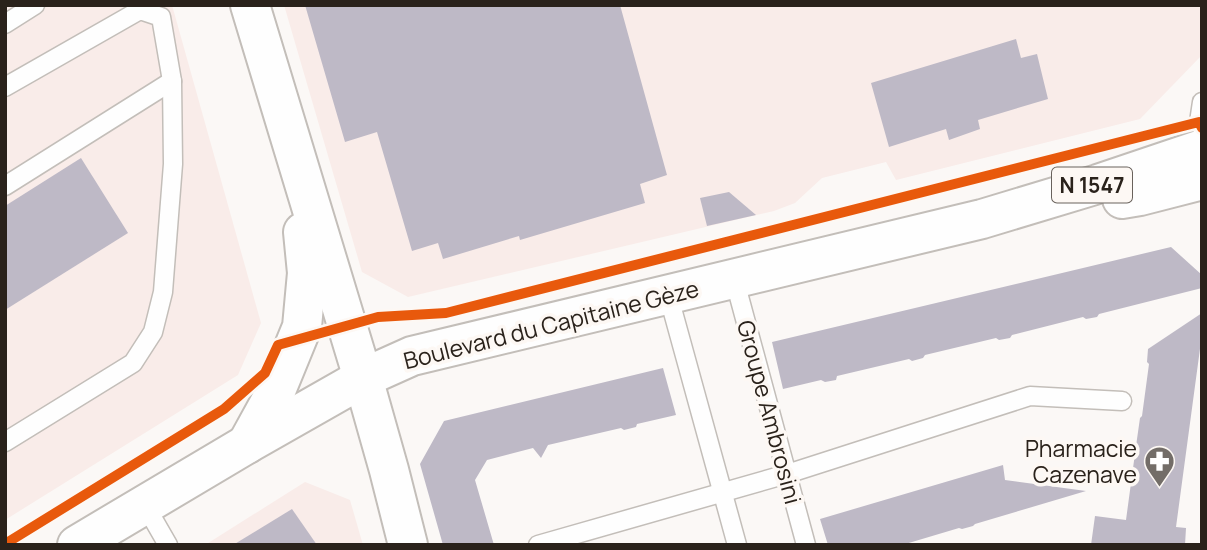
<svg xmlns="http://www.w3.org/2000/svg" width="1207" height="550" font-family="Manrope,sans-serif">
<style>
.industrial{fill:#f9ece9}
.building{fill:#beb9c6}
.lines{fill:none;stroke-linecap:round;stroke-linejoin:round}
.service-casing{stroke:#c3beb9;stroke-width:21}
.tertiary-casing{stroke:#c3beb9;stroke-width:42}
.primary-casing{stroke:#c3beb9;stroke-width:42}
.service{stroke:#fefefe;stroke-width:18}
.tertiary{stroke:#fefefe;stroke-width:38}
.primary{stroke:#fefefe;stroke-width:38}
.cycleway-casing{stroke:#fdf8f4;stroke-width:15}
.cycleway{stroke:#e8590c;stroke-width:10}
.labels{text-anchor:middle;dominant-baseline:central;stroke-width:7;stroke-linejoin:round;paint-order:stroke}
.shield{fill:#fdf8f4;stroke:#69625c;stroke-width:2}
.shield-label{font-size:21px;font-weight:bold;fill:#2a221b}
.street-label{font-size:23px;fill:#2a221b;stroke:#fdf8f4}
.poi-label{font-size:23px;fill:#2a221b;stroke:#fdf8f4;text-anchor:end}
</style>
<rect width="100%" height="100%" fill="#fbf8f6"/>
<g class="industrial">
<path d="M5,5h167l89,318 -23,52 -233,145z"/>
<path d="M284,5h918v50l-62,64 -244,61 -10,-18 -64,16 -27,25 -21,8 -366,86 -46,-25z"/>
<path d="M305,482l45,18 13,45h-158z"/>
</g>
<g class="building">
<path d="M305,5h315l47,170 -27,9 5,19 -125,37 -1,-4 -76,23 -5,-16 -26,8 -35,-119 -32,10z"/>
<path d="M1016,39l5,19 16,-4 11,45 -70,21 2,9 -31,11 -3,-11 -57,18 -18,-64z"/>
<path d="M81,158l47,75 -123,77v-104z"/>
<path d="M729,192l27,23 -49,11 -7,-28z"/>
<path d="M1171,247l31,28v13l-103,26 -2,3 -11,2 -3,-2 -71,18 -2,3 -11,2 -3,-2 -71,17 -2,3 -11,3 -3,-2 -72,17 -1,4 -11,2 -4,-2 -38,9 -11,-47z"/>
<path d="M1202,313v21l-26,193 10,1 -1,17h-94l4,-29 31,4 10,-74 4,-28 2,-2 7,-52 -2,-2 1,-13z"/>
<path d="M663,368l13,47 -39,9 -1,3 -12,3 -3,-2 -73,17 -7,13 -8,-10 -46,12 -12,20 19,65h-51l-23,-81 24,-43z"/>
<path d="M1003,465l2,15 81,11 -111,33 -2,2 -11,3 -3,-1 -57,17h-74l-8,-26z"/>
<path d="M292,509l25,36h-84z"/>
</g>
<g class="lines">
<defs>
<g id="service">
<path d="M5,24l30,-19"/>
<path d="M5,87l135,-77 21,7 11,64 1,83 -10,128 -10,40 -20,31 -128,79"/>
<path d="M1202,102l-3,20 3,6"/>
<path d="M5,186l167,-105"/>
<path d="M734,278l72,267"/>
<path d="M668,294l69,251"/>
<path d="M145,505l23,40"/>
<path d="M538,545l249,-71 243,-78 92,5"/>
</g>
<path id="tertiary" d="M363,378l26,92 19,75"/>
<g id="primary">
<path d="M250,5l113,373"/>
<path d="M1122,199l18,-3 62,-16"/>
<path d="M247,444l28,-51 27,-66 5,-54 -4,-41"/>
<path d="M77,545l170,-101 116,-66 49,-22 570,-137 116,-35 104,-35"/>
</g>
</defs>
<use href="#service" class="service-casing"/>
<use href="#tertiary" class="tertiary-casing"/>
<use href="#primary" class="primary-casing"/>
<use href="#service" class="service"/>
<use href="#tertiary" class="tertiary"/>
<use href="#primary" class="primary"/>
<defs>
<path id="cycleway" d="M5,544l219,-135 41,-36 13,-28 100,-28 68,-4 753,-191 3,6"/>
</defs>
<use href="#cycleway" class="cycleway-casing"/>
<use href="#cycleway" class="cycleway"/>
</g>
<defs>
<symbol id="pharmacy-pin" viewBox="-11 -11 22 30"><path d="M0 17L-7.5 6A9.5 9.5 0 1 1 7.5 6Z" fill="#736d68" stroke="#fdf8f4"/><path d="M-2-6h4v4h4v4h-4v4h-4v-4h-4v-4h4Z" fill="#fff"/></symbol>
</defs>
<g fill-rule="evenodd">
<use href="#pharmacy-pin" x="1142" y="444" width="35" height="47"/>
</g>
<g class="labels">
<rect class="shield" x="1052" y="167.5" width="80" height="35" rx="5"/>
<g class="shield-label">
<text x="1092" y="185">N 1547</text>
</g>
<g class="street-label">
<text transform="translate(551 324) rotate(-14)">Boulevard du Capitaine Gèze</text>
<text transform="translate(770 412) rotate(75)">Groupe Ambrosini</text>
</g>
<g class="poi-label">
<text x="1137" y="448">Pharmacie<tspan x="1137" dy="26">Cazenave</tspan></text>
</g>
</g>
<rect width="1207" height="550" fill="none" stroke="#2a221b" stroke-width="14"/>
</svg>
